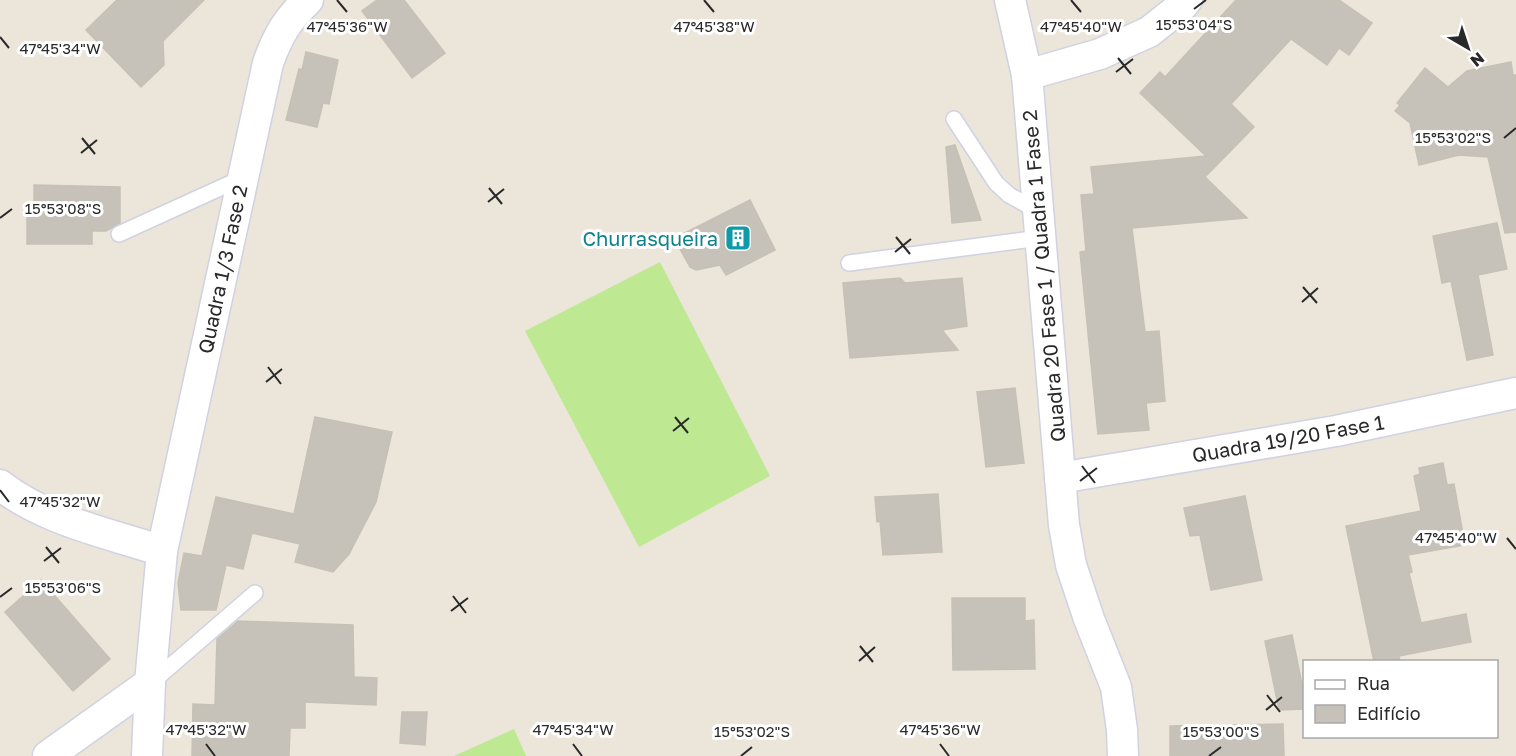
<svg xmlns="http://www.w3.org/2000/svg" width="1516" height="756" font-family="'Golos Text',sans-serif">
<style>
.pitch{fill:#bee992}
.building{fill:#c6c2ba;stroke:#c6c1b4;stroke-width:1.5}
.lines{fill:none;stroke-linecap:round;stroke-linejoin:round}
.lane-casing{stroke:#d0d2e2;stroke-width:18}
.street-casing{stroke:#d0d2e2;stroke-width:33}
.lane{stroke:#fff;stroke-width:15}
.street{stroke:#fff;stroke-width:30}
.ticks{fill:none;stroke:#292929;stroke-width:2}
.labels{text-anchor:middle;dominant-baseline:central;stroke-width:6;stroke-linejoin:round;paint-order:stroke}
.culture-label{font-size:20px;fill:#0d838f;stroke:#fff;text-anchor:end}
.street-label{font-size:20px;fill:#292929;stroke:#fff}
.ticks-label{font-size:15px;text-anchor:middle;fill:#292929;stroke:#fff;stroke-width:6;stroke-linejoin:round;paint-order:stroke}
</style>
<rect width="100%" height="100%" fill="#ebe5da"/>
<g class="pitch">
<path d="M660,262l110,214 -131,71 -114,-216z"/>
<path d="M514,729l12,27h-72z"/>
</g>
<g class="building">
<path d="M117,0h87l-41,41 1,24 -23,22 -55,-57z"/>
<path d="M377,0h27l41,53 -33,25 -50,-67z"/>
<path d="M1236,0h103l33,23 -23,32 -10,-7 -12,17 -36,-26 -60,65 23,23 -49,50 42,41 -115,10 13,104 14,-1 6,70 -19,2 3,27 -51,4 -18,-182 6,-1 -5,-56 13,-1 -3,-27 115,-11 -66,-63 20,-21 5,5z"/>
<path d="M306,52l32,8 -9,44 -6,-1 -6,24 -31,-7 13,-51 3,1z"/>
<path d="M1511,62l2,13h3v157l-11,1 -17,-76 -29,-2 -40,10 -9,-42 -15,-12 5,-6 -3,-2 28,-35 23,19 19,-16z"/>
<path d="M955,145l26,75 -29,3 -6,-76z"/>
<path d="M34,185l86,2v36l-14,8h-14v13h-65v-37h7z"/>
<path d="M750,200l25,50 -49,25 -6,-10 -24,5 -6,-3 -10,-18 -3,-12z"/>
<path d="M1497,223l10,46 -29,6 15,80 -26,5 -16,-79 -9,2 -9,-47z"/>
<path d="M900,278l5,5 57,-5 5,48 -25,4 16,20 -108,8 -7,-75z"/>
<path d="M1015,388l9,75 -38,4 -9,-75z"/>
<path d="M315,417l77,15 -16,70 -27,52 -16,18 -38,-10 5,-18 -48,-11 -9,36 -17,-4 -10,45h-35l-3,-27 6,-30 18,3 14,-59 78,17z"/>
<path d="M1443,463l4,22 7,-1 11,61 -57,10 4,17 -3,1 12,50 45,-9 5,28 -72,14 1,6h-26l-28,-136 75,-15 -7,-35 6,-2 -1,-6z"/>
<path d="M938,494l4,58 -59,3 -3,-34 -3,1 -2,-25z"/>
<path d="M1245,496l17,84 -51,10 -11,-55 -10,1 -6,-28z"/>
<path d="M41,580l69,79 -37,32 -68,-79z"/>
<path d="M952,598h73v23l9,-1 1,49 -82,1z"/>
<path d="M238,621l115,4 1,52 23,1 -1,27 -71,-3v26h-15l-1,28h-97l1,-52 22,1 2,-66z"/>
<path d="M1292,635l13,64v10l-26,1 -14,-69z"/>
<path d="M402,712h25l-2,33 -25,-2z"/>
<path d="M1283,724l1,32h-114v-30z"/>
</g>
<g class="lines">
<defs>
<g id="lane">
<path d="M954,119l42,64 13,12 29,16"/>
<path d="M119,234l123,-56"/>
<path d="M849,263l191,-25"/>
<path d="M151,683l104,-90"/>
</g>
<g id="street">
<path d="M1010,0l17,75 37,450 7,40 18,54 27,68 6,43 1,26"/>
<path d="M1027,75l73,-21 49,-22 34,-27 4,-5"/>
<path d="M1060,478l276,-47 180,-38"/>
<path d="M0,485c46,36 108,48 162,66"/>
<path d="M48,756l102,-73"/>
<path d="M147,756l3,-73 12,-132 106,-488c10,-28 19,-43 40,-63"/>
</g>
</defs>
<use href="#lane" class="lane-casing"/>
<use href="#street" class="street-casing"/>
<use href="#lane" class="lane"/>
<use href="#street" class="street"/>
</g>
<path class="ticks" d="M337,0l10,12M704,0l10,12M1071,0l10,12M1194,9l12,-9M0,37l9,11M1118,58l13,16M1116,72l17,-13M82,138l13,16M1504,138l12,-10M81,153l16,-13M489,188l13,16M488,202l16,-13M0,218l12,-9M896,237l14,17M895,252l16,-13M1303,287l14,16M1302,302l16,-14M268,367l13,17M266,382l16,-13M675,417l13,16M673,431l16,-13M1082,466l13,17M1080,481l17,-13M0,490l9,12M1507,538l9,11M46,547l13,16M44,561l17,-13M453,596l13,17M0,597l12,-9M451,611l17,-13M860,646l13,16M859,661l16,-14M1267,695l13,17M1266,710l16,-13M206,744l9,12M573,744l9,12M940,744l9,12M741,756l11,-9M1209,756l12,-9"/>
<defs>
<symbol id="building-square" viewBox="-11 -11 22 22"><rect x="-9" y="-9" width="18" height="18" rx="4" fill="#0f9aa8" stroke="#fff"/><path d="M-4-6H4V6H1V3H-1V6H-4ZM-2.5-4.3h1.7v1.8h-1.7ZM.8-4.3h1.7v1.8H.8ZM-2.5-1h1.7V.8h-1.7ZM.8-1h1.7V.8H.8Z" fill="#fff"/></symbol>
</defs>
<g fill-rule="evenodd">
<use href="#building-square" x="723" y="223" width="30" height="30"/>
</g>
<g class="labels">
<g class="culture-label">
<text x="718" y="238">Churrasqueira</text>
</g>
<g class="street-label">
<text transform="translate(222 269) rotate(-78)">Quadra 1/3 Fase 2</text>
<text transform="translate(1043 276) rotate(-95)">Quadra 20 Fase 1 / Quadra 1 Fase 2</text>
<text transform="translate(1288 438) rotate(-10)">Quadra 19/20 Fase 1</text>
</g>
</g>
<g class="ticks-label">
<text x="1194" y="30">15°53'04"S</text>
<text x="347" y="32">47°45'36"W</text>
<text x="714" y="32">47°45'38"W</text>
<text x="1081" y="32">47°45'40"W</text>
<text x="60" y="54">47°45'34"W</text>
<text x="1453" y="143">15°53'02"S</text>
<text x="63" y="214">15°53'08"S</text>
<text x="60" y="507">47°45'32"W</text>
<text x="1456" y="543">47°45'40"W</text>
<text x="63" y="593">15°53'06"S</text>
<text x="206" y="735">47°45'32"W</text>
<text x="573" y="735">47°45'34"W</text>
<text x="940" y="735">47°45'36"W</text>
<text x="752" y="737">15°53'02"S</text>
<text x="1221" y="737">15°53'00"S</text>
</g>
<rect x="1303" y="660" width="195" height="78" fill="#ffffff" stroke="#a9a9a9" stroke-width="1.5"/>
<rect x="1315" y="680" width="30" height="9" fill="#ffffff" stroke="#a9a9a9" stroke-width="1.5"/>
<text x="1357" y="690" font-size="18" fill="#292929">Rua</text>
<rect x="1315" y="705" width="30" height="18" fill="#c6c2ba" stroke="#a9a9a9" stroke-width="1.5"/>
<text x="1357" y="720" font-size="18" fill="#292929">Edifício</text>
<g transform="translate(1468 48) rotate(141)" stroke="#ffffff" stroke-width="4.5" paint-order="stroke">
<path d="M0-4.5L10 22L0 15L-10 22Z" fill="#292929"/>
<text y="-9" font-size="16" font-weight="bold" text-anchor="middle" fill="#292929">N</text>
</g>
</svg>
